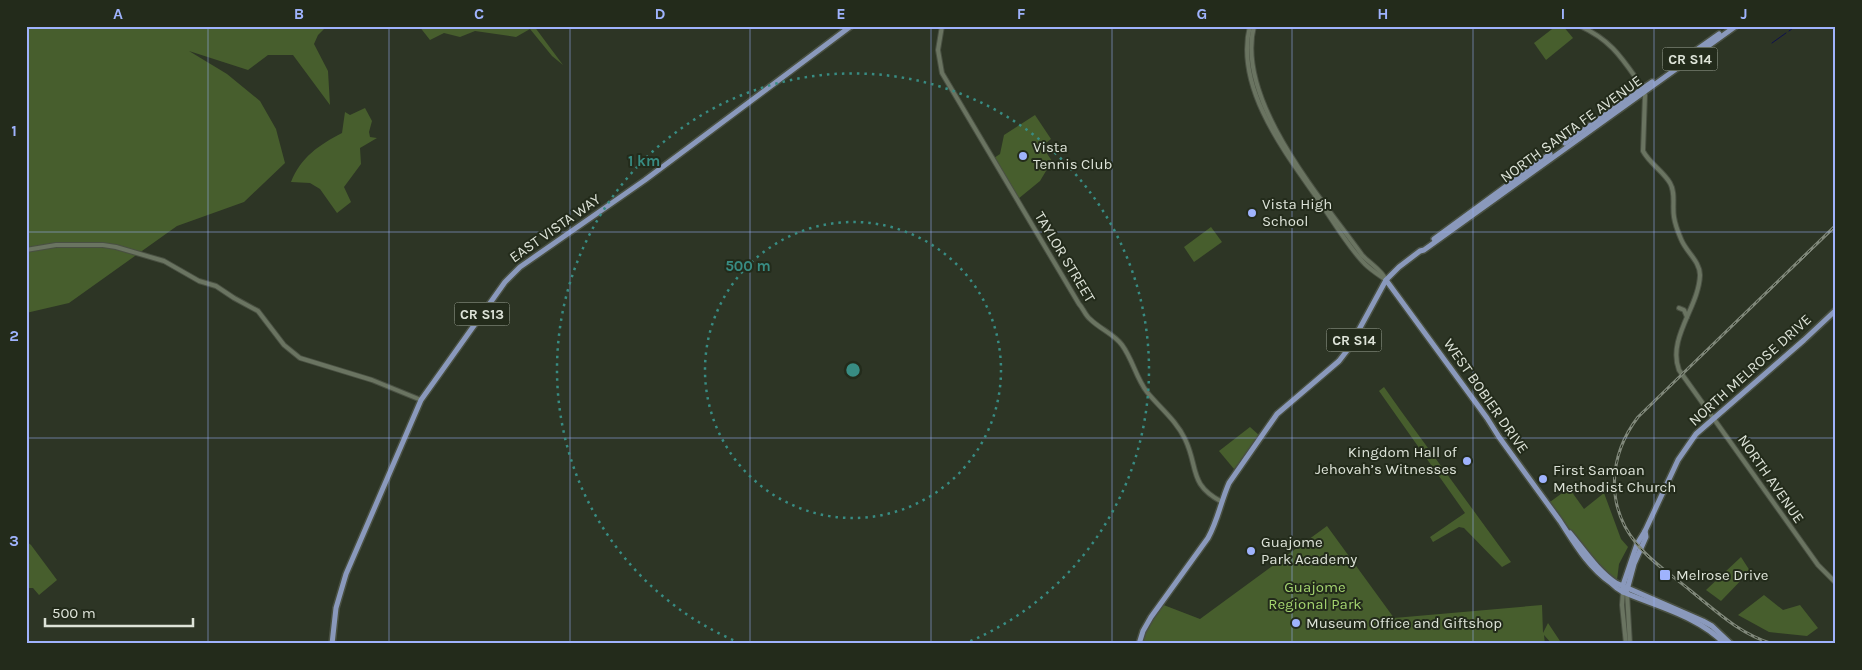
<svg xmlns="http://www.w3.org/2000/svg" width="1862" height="670" font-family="Karla,sans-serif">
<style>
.green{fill:#475e2d}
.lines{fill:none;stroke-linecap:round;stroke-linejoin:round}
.stream{stroke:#0e104e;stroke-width:1}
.secondary-casing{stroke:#495042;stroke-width:6}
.primary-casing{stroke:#495042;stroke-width:8}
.secondary{stroke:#6a7461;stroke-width:4}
.primary{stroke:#8a99bc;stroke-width:5}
.tram{stroke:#80887a;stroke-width:1}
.rail-casing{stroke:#80887a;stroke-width:3}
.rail{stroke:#232b1b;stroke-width:1;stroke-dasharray:4;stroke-linecap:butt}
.grid{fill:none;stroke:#9fb3fd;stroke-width:1;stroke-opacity:0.55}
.ring{fill:none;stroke:#388c83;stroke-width:2.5;stroke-dasharray:2.5 5}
.poi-dot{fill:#9fb3fd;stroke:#232b1b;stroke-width:2}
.labels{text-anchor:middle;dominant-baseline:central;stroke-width:4;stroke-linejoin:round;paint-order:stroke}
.shield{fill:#232b1b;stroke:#a5ac9f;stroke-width:1}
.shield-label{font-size:14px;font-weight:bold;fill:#dde3d8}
.street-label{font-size:15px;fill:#dde3d8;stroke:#232b1b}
.poi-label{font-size:15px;fill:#dde3d8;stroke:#232b1b;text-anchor:start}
.park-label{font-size:15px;fill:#a4d46f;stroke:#232b1b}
.centre{fill:#388c83;stroke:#232b1b;stroke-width:2.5}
.ring-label{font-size:15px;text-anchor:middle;font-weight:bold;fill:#388c83;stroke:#232b1b;stroke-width:4;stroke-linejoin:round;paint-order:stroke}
.neatline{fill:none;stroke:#9fb3fd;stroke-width:2}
.grid-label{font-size:16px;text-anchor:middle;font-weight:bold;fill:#9fb3fd}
</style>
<rect width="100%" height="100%" fill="#2d3525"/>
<g class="green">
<path d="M26,26h301l-9,9 -4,9 14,27 2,34 -37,-50h-25l-20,15 -59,-19 38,23 33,27 16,28 9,34 -41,39 -67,24 -108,77 -43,10z"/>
<path d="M419,26h115l29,39 -11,-9 -22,-27 -14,8 -41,-6 -15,6 -16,-4 -14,7z"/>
<path d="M1556,26h7l10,12 -27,22 -12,-17z"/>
<path d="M365,108l7,13 -3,11 1,5 7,1 -17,10 1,16 -17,23 7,15 -14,11 -17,-24 -10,-6 -19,-1c10,-25 28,-37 51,-49l3,-21 5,3z"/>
<path d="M1035,115l16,24 -9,7 10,15 -12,20 -22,18 -24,-41 6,-4 4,-19z"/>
<path d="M1211,227l11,15 -28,20 -10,-15z"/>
<path d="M1384,387l17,24 110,151 -9,5 -38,-39 -5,-1 -26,15 -3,-5 35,-24 -86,-122z"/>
<path d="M1250,427l10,9 -26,33 -15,-18z"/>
<path d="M1569,488l15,21 20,-16 17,46 7,8 -9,17 -2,16c-29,-19 -46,-51 -67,-78z"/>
<path d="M1327,526l67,92 148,-13 1,28 5,-10 14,21h-10l-8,-9 1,9h-405l2,-9 19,-31 39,15z"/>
<path d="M26,541l5,4 26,35 -18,15 -6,-7h-7z"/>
<path d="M1741,557l9,14 -29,30 -15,-11z"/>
<path d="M1764,595l19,15 17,-5 18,23 -11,8 -38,-4 -31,-17z"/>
</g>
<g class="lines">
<g class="stream">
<path d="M1789,31l7,-5"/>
<path d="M1772,43l14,-10"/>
</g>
<defs>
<g id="secondary">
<path d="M942,26l-4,24 4,23 137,231c4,4 6,11 11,15 10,10 24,15 32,26 11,15 14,33 25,47 13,16 29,28 38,47 14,29 3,45 37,63"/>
<path d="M1250,26c-16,62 37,129 70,176 13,19 29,46 45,62 6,6 14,11 21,16"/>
<path d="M1254,26c-19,74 67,172 108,229 7,8 20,15 24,25"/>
<path d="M1580,26c33,15 43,34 63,62l2,7 -2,56c7,13 20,20 27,32 6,10 2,23 4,34 1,7 4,15 7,22 5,13 19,22 19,36 -1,32 -33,63 -21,95l139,195 18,18"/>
<path d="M26,250l30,-5h47l13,2 48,14 35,20 17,5 18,12 24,13 26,34 16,13 72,22 49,20"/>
<path d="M1679,308l5,2 3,7"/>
<path d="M1623,592l-1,13 4,39"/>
<path d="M1627,593l3,51"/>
</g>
<g id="primary">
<path d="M1675,65l44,-31"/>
<path d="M1565,143l87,-61"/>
<path d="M1434,239l116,-85"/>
<path d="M1386,280l101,138 12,19 61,84c15,23 28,46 51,62 3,3 8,7 12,9 35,15 75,24 102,52"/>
<path d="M1570,533c15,18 27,37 46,50l87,38 9,5 19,18"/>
<path d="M1627,590l7,-26 12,-27 -1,-6"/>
<path d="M1623,592v-7l14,-41 8,-13 33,-71 18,-26 108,-94 32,-30"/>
<path d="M332,644l4,-36 10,-34 75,-174 84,-118 15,-15 125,-87 206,-154"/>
<path d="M1139,644l4,-13 8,-14 57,-79c10,-18 13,-37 21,-55l48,-69 62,-53 10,-13 37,-68 13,-13 21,-16 4,-1 312,-224"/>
</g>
</defs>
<use href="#secondary" class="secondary-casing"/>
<use href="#primary" class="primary-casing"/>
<use href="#secondary" class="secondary"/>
<use href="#primary" class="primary"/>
<path class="tram" d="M1693,364l143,-137"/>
<defs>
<path id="rail" d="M1773,644c-33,-10 -56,-32 -82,-53 -18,-15 -40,-29 -55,-48 -31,-38 -27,-88 2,-126l198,-192"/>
</defs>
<use href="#rail" class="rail-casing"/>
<use href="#rail" class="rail"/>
</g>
<path class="grid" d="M208,26v618M389,26v618M570,26v618M750,26v618M931,26v618M1112,26v618M1292,26v618M1473,26v618M1654,26v618M26,232h1810M26,438h1810"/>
<g class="ring">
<circle cx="853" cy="370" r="148"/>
<path d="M740 643A296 296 0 1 1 966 643"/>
</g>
<g class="poi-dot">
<circle cx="1023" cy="156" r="5"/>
<circle cx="1252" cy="213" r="5"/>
<circle cx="1467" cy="461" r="5"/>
<circle cx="1543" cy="479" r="5"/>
<circle cx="1251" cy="551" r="5"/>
<rect x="1659" y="569" width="12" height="12" rx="2.5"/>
<circle cx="1296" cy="623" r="5"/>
</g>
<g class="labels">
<g class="shield">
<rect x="1662.5" y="47.5" width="55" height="23" rx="4"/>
<rect x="454.5" y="302.5" width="55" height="23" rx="4"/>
<rect x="1326.5" y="328.5" width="55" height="23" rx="4"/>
</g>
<g class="shield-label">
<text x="1690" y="59">CR S14</text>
<text x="482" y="314">CR S13</text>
<text x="1354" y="340">CR S14</text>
</g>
<g class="street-label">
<text transform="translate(1571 129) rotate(-36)">NORTH SANTA FE AVENUE</text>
<text transform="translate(555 228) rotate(-35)">EAST VISTA WAY</text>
<text transform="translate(1065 257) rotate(59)">TAYLOR STREET</text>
<text transform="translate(1750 370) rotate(-42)">NORTH MELROSE DRIVE</text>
<text transform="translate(1486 396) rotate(55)">WEST BOBIER DRIVE</text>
<text transform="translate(1771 479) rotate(55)">NORTH AVENUE</text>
</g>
<g class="poi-label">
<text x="1033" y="147">Vista<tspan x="1033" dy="17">Tennis Club</tspan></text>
<text x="1262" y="204">Vista High<tspan x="1262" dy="17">School</tspan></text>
<text x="1457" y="452" text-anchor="end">Kingdom Hall of<tspan x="1457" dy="17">Jehovah’s Witnesses</tspan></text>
<text x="1553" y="470">First Samoan<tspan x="1553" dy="17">Methodist Church</tspan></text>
<text x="1261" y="542">Guajome<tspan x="1261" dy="17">Park Academy</tspan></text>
<text x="1676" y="575">Melrose Drive</text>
<text x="1306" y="623">Museum Office and Giftshop</text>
</g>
<g class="park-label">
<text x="1315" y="587">Guajome<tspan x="1315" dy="17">Regional Park</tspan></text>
</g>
</g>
<circle cx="853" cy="370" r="8" class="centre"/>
<g class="ring-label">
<text x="644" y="166">1 km</text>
<text x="748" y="271">500 m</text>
</g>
<rect width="1862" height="670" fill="none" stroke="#232b1b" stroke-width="55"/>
<path d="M45 618v8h148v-8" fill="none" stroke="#dde3d8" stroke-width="2.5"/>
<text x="52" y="618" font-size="15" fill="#dde3d8" stroke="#232b1b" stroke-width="4" paint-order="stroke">500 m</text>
<rect x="28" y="28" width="1806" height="614" class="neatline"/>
<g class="grid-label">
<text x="118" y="19">A</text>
<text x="299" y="19">B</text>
<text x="479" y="19">C</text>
<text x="660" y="19">D</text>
<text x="841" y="19">E</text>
<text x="1021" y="19">F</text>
<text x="1202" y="19">G</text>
<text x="1383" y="19">H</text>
<text x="1563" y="19">I</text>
<text x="1744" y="19">J</text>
<text x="14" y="136">1</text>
<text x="14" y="341">2</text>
<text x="14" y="546">3</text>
</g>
</svg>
